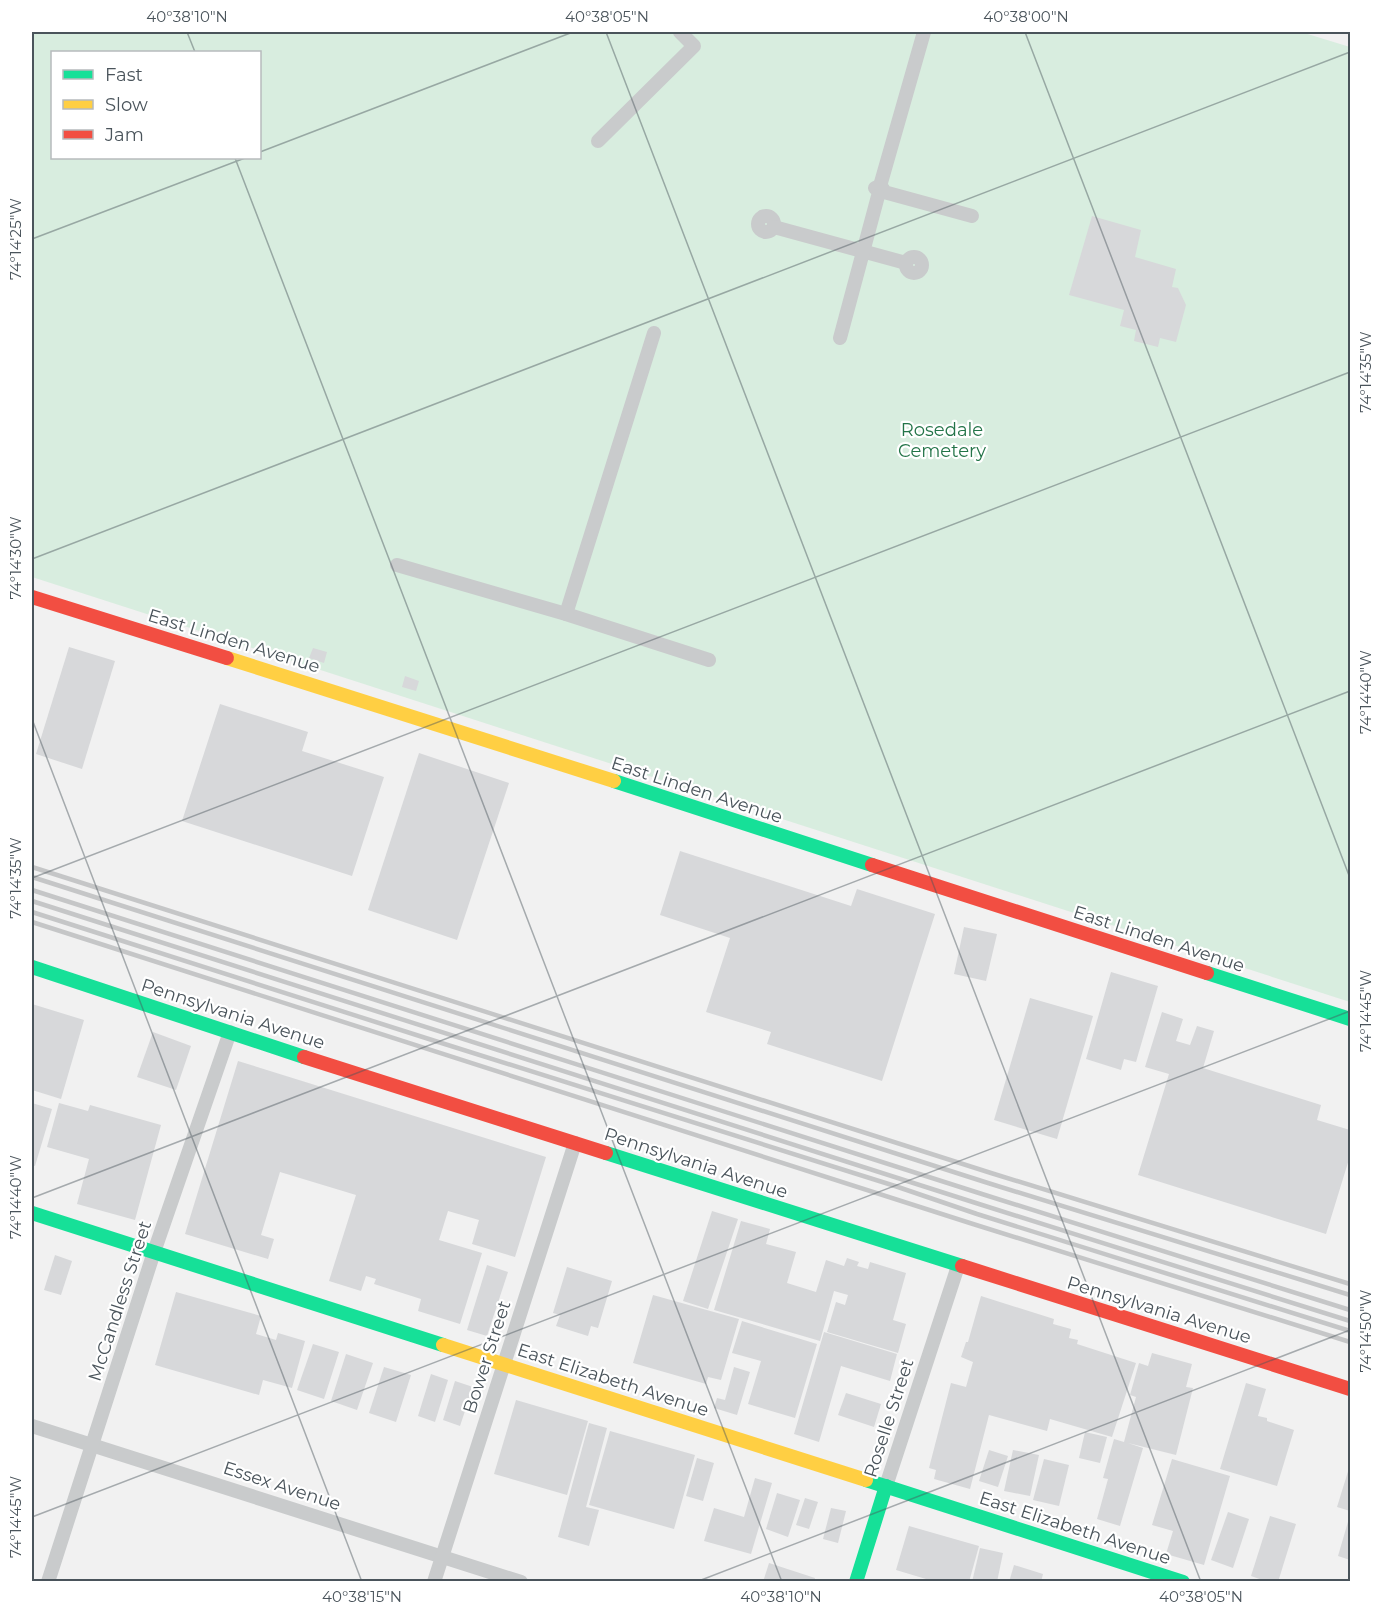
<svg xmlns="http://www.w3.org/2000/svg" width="1382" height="1613" font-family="Montserrat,sans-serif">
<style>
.green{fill:#d8eddf;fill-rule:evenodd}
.building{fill:#d7d8da}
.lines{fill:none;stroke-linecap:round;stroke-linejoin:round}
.street{stroke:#c9cbcc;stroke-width:14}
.fast{stroke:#16e098;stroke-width:14}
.slow{stroke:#ffcf43;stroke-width:14}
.jam{stroke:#f24e42;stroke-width:14}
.rail{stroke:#c5c6c7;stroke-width:4.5}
.ticks{fill:none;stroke:#4a545b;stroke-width:1.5;stroke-opacity:0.45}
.labels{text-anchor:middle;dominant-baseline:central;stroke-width:4.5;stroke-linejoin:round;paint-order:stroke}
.park-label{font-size:18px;fill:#237448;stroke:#fff}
.street-label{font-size:18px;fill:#4a545b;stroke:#fff}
.neatline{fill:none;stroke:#4a545b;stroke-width:2}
.ticks-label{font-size:15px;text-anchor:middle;fill:#4a545b}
</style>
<rect width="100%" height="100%" fill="#f1f1f1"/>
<path class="green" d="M32,32h1269l49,15v955l-1318,-425zM52,52h208v106h-208z"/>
<g class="building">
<path d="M1092,216l49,14 -6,27 41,12 -4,18 6,1 8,17 -10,37 -16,-4 -2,9 -24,-6 2,-11 -16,-4 4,-16 -55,-15z"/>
<path d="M69,647l46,14 -33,108 -46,-15z"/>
<path d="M313,648l14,4 -3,11 -15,-5z"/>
<path d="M405,676l14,5 -3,10 -14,-4z"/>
<path d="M220,704l88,28 -6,19 82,26 -32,99 -170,-55z"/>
<path d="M419,753l90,30 -52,157 -89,-30z"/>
<path d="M680,851l171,55 6,-17 78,25 -53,167 -115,-37 4,-12 -65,-20 24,-74 -70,-23z"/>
<path d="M964,927l33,7 -11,47 -32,-7z"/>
<path d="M1111,972l47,14 -22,76 -12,-3 -3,11 -35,-11z"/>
<path d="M1030,998l63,18 -36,123 -63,-19z"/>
<path d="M32,1004l52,16 -23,79 -29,-9z"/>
<path d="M1162,1012l21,7 -7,22 14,4 7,-19 17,5 -11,37 118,37 -4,15 33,10v26l-24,78 -188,-59 31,-101 -24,-7z"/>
<path d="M153,1032l38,14 -15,44 -39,-13z"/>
<path d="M238,1061l308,96 -31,100 -43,-13 7,-24 -31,-9 -9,29 43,13 -22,71 -42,-13 3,-12 -47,-15 2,-5 -10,-3 -5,15 -32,-10 27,-86 -76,-23 -19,63 13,4 -6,20 -83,-25z"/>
<path d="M32,1103l20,6 -17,57 -3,-1z"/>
<path d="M59,1103l29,8 2,-6 71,20 -26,95 -58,-16 12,-45 -42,-12z"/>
<path d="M712,1211l26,8 -30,90 -25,-8z"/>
<path d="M741,1221l29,8 -4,15 30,8 -9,31 29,9 10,-32 18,6 3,-8 12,4 -2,4 11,3 2,-7 36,11 -13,47 13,4 -8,29 -71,-21 9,-30 9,3 3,-10 -14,-4 -14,50 -106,-31z"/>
<path d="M55,1255l17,6 -11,34 -17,-5z"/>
<path d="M487,1265l21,7 -21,64 -20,-6z"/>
<path d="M567,1267l45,14 -14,47 -7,-2 -3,10 -32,-10 4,-11 -7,-2z"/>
<path d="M176,1292l85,24 -5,18 20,6 2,-7 27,8 -13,47 -29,-8 -4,15 -104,-30z"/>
<path d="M653,1295l86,24 -18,61 -13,-3 -2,7 -73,-21z"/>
<path d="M981,1296l73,23 -1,5 18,5 -2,9 9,2 -1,4 59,19 -24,74 -62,-18 -3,12 -58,-16 -19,74 -36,-10 2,-9 -7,-2 22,-85 15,4 7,-25 -12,-5 5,-15h2z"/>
<path d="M742,1321l75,23 -22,74 -47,-14 13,-43 -29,-8z"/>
<path d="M824,1332l73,22 -7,27 -49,-15 -22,76 -25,-8z"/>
<path d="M313,1344l26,8 -15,47 -27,-9z"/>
<path d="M1152,1353l40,11 -6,23 7,1 -17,67 -48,-12 15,5 -23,78 -23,-7 11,-40 -5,-1 11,-39 10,3 12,-45 -6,-2 9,-32 9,3z"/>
<path d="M346,1354l27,9 -16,47 -26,-9z"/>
<path d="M384,1367l27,8 -15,47 -27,-9z"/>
<path d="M734,1367l16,5 -13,43 -23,-7 3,-10 8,2z"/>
<path d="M431,1374l17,6 -13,42 -17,-6z"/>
<path d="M455,1381l18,6 -13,39 -17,-6z"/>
<path d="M1246,1383l20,6 -8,27 9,2v3l27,9 -17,56 -57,-17z"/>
<path d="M846,1393l35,11 -7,23 -36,-12z"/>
<path d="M516,1400l72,21 -21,74 -73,-21z"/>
<path d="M589,1423l18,5 -21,79 13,3 -10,36 -31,-9z"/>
<path d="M610,1431l85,24 -21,74 -85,-24z"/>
<path d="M1085,1432l22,5 -7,26 -21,-5z"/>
<path d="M989,1450l19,6 -10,31 -19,-6z"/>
<path d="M1013,1450l26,5 -9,41 -26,-5z"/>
<path d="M697,1458l17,5 -11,38 -17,-5z"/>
<path d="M1044,1459l25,6 -10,41 -26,-6z"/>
<path d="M1172,1459l58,17 -26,89 -38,-11 7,-23 -21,-6z"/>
<path d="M1350,1465v46l-13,-4z"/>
<path d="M755,1478l17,5 -21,71 -47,-13 10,-33 30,9z"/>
<path d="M777,1493l23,7 -12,37 -22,-8z"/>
<path d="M805,1498l13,4 -9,27 -13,-4z"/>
<path d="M831,1508l15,3 -8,32 -15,-4z"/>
<path d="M1228,1512l21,7 -16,49 -22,-8z"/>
<path d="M1350,1515v45l-12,-4z"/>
<path d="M1270,1516l26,8 -18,58h-10l-17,-6z"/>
<path d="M909,1526l70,20 -10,36h-33l-40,-12z"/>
<path d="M980,1548l23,5 -6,29h-25z"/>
<path d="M769,1563l46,15 -1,4h-51z"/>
<path d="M1014,1565l29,9 -2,8h-32z"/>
</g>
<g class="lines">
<g class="street">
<path d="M598,141l96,-95 -14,-14"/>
<path d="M880,186l44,-154"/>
<path d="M875,188l5,-2 3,3 1,3 88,24"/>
<circle cx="766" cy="224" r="8"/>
<path d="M774,227l132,36"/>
<circle cx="914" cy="265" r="8"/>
<path d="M840,338l38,-142"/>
<path d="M397,565l169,49 143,46"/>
<path d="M566,614l88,-281"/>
<path d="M32,1426l489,156"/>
<path d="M886,1486l72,-220"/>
<path d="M48,1582l106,-330 76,-220"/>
<path d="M434,1582l141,-439"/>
</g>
<g class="fast">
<path d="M614,781l258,84"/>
<path d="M32,967l272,90"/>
<path d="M1207,973l143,46"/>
<path d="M606,1153l356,113"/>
<path d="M32,1213l411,132"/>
<path d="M866,1480l317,102"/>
<path d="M856,1582l30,-96"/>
</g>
<g class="slow">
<path d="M227,658l387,123"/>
<path d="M443,1345l423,135"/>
</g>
<g class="jam">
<path d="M32,597l195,61"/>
<path d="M872,865l335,108"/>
<path d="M304,1057l302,96"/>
<path d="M962,1266l388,123"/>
</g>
<g class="rail">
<path d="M32,867l959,306 359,111"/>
<path d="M32,877l956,306 362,112"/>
<path d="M32,890l950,304 368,116"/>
<path d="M32,901l947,303 371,117"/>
<path d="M32,912l400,128 463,146 82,28 373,117"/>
<path d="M32,922l941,302 377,118"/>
</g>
</g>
<path class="ticks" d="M187,32l8,20M606,32l595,1550M1025,32l325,846M260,152l313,-120M235,158l547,1424M32,239l213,-81M32,559l1318,-507M32,719l330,863M32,878l1318,-506M32,1198l1318,-507M32,1517l1318,-506M696,1582l654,-252"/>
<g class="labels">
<g class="park-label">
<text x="942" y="430">Rosedale<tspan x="942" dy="21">Cemetery</tspan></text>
</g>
<g class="street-label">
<text transform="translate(234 641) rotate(17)">East Linden Avenue</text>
<text transform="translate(697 790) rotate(18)">East Linden Avenue</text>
<text transform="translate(1159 939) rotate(18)">East Linden Avenue</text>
<text transform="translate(233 1014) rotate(18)">Pennsylvania Avenue</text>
<text transform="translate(696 1163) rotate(18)">Pennsylvania Avenue</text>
<text transform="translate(120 1301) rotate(-72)">McCandless Street</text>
<text transform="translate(1159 1310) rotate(17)">Pennsylvania Avenue</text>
<text transform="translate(487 1357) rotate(-72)">Bower Street</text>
<text transform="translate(613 1380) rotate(18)">East Elizabeth Avenue</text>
<text transform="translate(889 1418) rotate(-72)">Roselle Street</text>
<text transform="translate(282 1486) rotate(18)">Essex Avenue</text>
<text transform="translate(1075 1528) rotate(18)">East Elizabeth Avenue</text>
</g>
</g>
<rect width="1382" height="1613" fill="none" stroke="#ffffff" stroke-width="66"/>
<rect x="51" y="51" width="210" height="108" fill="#ffffff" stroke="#b7bbbd" stroke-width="1.5"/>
<rect x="63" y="70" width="30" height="9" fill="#16e098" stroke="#b7bbbd" stroke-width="1.5"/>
<text x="105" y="81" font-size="18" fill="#4a545b">Fast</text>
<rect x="63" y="100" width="30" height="9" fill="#ffcf43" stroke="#b7bbbd" stroke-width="1.5"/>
<text x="105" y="111" font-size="18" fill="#4a545b">Slow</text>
<rect x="63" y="130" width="30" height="9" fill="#f24e42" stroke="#b7bbbd" stroke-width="1.5"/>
<text x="105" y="141" font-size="18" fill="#4a545b">Jam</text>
<rect x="33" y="33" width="1316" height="1547" class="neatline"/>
<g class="ticks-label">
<text x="187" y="22">40°38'10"N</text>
<text x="607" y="22">40°38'05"N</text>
<text x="1026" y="22">40°38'00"N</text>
<text transform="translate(16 239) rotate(-90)" y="5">74°14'25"W</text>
<text transform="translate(1366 372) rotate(-90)" y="5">74°14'35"W</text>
<text transform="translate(16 558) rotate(-90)" y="5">74°14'30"W</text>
<text transform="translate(1366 692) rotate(-90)" y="5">74°14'40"W</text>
<text transform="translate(16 878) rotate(-90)" y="5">74°14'35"W</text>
<text transform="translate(1366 1011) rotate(-90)" y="5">74°14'45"W</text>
<text transform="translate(16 1197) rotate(-90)" y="5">74°14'40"W</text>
<text transform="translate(1366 1331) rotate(-90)" y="5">74°14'50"W</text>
<text transform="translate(16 1517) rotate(-90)" y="5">74°14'45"W</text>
<text x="362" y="1602">40°38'15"N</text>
<text x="781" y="1602">40°38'10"N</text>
<text x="1201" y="1602">40°38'05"N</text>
</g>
</svg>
